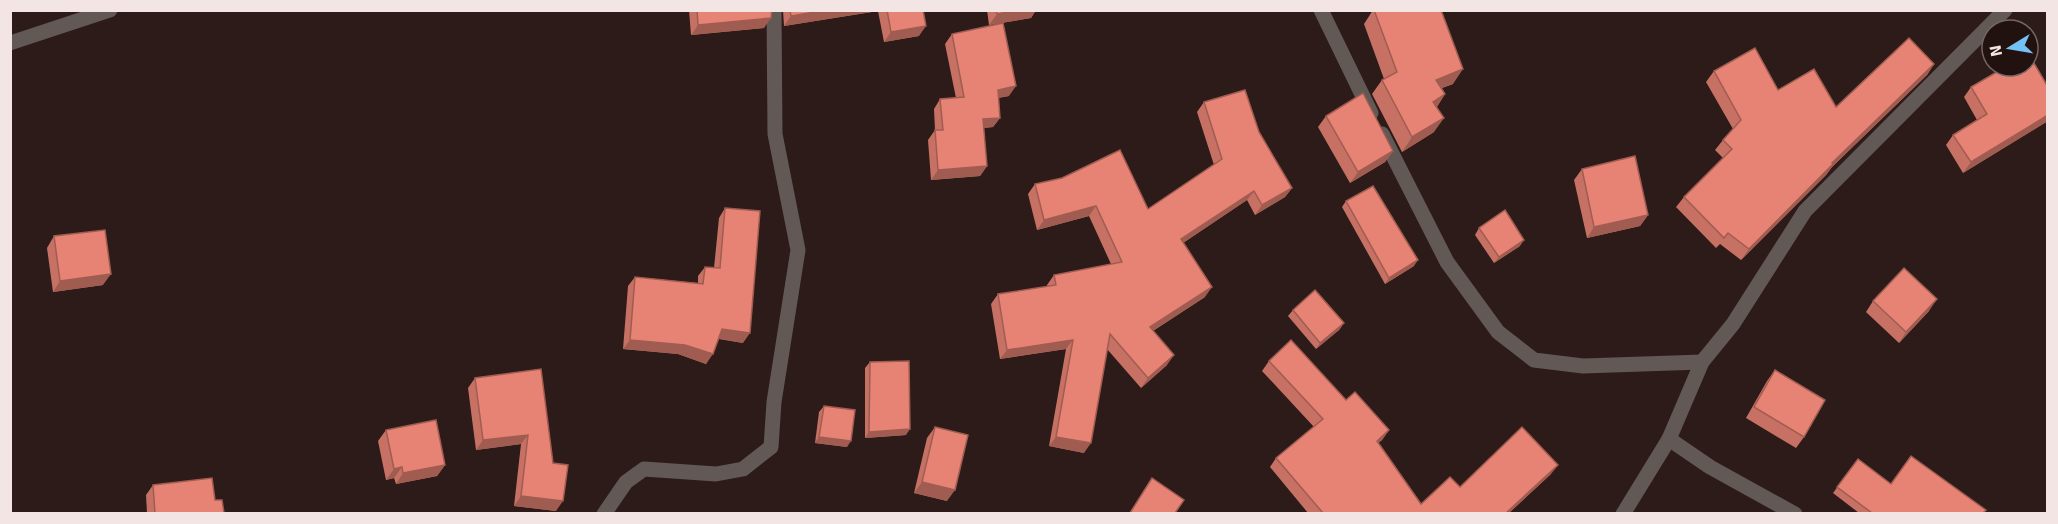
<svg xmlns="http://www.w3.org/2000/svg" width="2058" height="524" font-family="Signika,sans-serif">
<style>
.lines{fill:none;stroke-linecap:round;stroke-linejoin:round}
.minor{stroke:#625856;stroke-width:15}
.wall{fill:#c67164}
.shaded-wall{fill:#a15c51}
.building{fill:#e68374;stroke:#a15c51;stroke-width:1.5}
</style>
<rect width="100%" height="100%" fill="#2c1b18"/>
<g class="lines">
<g class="minor">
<path d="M1321,10l50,103"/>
<path d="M10,43l100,-33"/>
<path d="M1382,134l65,128 51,70 36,28 49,6 119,-4"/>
<path d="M1669,439l41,28 85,47"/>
<path d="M604,514l22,-32 18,-13 72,5 27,-5 28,-22 3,-45 24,-152 -23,-116 -1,-124"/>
<path d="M1623,514l46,-75 33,-77 31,-38 72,-113 200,-201"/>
</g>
</g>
<g class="wall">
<path d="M689,10h83l-8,18 -73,7z"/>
<path d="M783,10h140l-4,26 -35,6 -6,-31 -94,15z"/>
<path d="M987,10h49l-5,8 -42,7z"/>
<path d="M1373,10l80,74 -11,4 3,6 -8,13 -3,25 -32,20 -30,-58 10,-14 2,-1 -20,-55z"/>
<path d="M952,34l57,62 -11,2 2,20 -7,9 -10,1 4,38 -7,10 -49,4 -3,-40 7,-10 -1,-21 6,-10 16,-1 -11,-54z"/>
<path d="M1934,64l-7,11 -95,92 -6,8 -85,85 -21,-16 -4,4 -40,-41 8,-10 39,-39 -8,-8 8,-10 10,-11 -27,-47 8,-11 122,36z"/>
<path d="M1971,87h77v34l-85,52 -17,-28 7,-10 24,-15 -13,-23z"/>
<path d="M1204,102l55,30 33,56 -7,9 -30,18 -8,-15 -64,43 22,54 -52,34 14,34 -26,23 -34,-39 -23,104 -35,-7 17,-97 -66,10 -9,-55 7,-10 49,-7v-2l7,-10 57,-11 -22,-48 -52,14 -9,-36 7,-10 113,25 66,-44 -17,-53z"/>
<path d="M1326,116l67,35 -8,11 -35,21 -32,-56z"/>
<path d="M1582,169l66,46 -8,11 -53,12 -13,-58z"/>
<path d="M1346,201l68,65 -29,18 -43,-77z"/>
<path d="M725,208l18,135 -24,-4 -13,25 -28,-10 -55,-5 5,-63 7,-9 63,6v-7l7,-9 9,1 5,-50z"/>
<path d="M1479,228l41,18 -26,17 -19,-28z"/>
<path d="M54,236l49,49 -50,7 -6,-44z"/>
<path d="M1873,301l56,10 -30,32 -33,-31z"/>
<path d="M1293,310l51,13 -5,7 -23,19 -28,-33z"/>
<path d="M1269,361l77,39 43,30 -7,10 -4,3 43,61 39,-17 91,-13 -42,39h-201l-38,-46 6,-9 38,-31 -52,-56z"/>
<path d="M870,362l36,73 -41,3v-70z"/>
<path d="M541,369l15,142 -42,-5 7,-62 -45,6 -8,-62 7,-10z"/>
<path d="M1775,370l29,67 -8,11 -50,-30 21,-37z"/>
<path d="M824,406l23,41 -32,-4 4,-31z"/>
<path d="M935,427l12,74 -33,-8 13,-55z"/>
<path d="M386,430l59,35 -8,11 -41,8 -2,-6 -8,2 -8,-39z"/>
<path d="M1858,459l33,25 92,29h-124l-26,-20z"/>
<path d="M153,485l62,15 9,13h-77l-1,-18z"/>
</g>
<g class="shaded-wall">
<path d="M827,10h52l-1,1 -94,15 7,-10z"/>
<path d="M1018,10h18l-5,8 -42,7 8,-11z"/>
<path d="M771,18l-7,10 -73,7 7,-10z"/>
<path d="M926,26l-7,10 -35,6 7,-10z"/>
<path d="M1934,64l-7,11 -95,92 -6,8 -85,85 8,-11 83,-86z"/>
<path d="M1463,69l-10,15 -27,10 10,-14z"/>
<path d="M1016,86l-7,10 -18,3 7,-9z"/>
<path d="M1445,94l-10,15 -2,-7z"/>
<path d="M2048,115v6l-85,52 8,-11z"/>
<path d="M1000,118l-7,9 -17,2 7,-10z"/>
<path d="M1444,118l-10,14 -32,20 10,-15z"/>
<path d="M1393,151l-8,11 -35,21 8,-11z"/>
<path d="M987,166l-7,10 -49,4 7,-10z"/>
<path d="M1292,188l-7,9 -30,18 7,-10z"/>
<path d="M1254,191l-7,9 -73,49 7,-10z"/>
<path d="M1096,206l-7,10 -52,14 7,-10z"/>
<path d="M1648,215l-8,11 -53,12 7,-11z"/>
<path d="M1524,240l-4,6 -26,17 5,-6z"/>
<path d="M1418,260l-4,6 -29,18 4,-6z"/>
<path d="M111,274l-8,11 -50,7 7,-11z"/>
<path d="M1212,287l-7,10 -62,40 7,-10z"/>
<path d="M1937,299l-8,12 -30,32 7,-11z"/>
<path d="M1344,323l-5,7 -23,19 4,-6z"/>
<path d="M722,329l28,4 -7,10 -27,-5z"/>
<path d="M630,340l55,5 28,9 -7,10 -28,-10 -55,-5z"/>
<path d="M1073,340l-7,9 -66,10 7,-9z"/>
<path d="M1174,355l-7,10 -26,23 7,-10z"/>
<path d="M910,429l-4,6 -41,3 4,-6z"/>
<path d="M1389,430l-7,10 -12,10 7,-9z"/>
<path d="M528,435l-7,9 -45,6 7,-10z"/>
<path d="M819,437l32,4 -4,6 -32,-4z"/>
<path d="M1056,437l35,6 -7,10 -35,-7z"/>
<path d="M445,465l-8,11 -41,8 7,-11z"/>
<path d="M1558,465l-7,9 -42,39h-3z"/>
<path d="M402,467l-8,11 -8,2 8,-11z"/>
<path d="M922,482l33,8 -8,11 -33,-8z"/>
<path d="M521,496l42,5 -7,10 -42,-5z"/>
</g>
<g class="building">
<path d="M697,10h75l-1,8 -73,7z"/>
<path d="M790,10h37l-36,6z"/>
<path d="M887,10h36l3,16 -35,6z"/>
<path d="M996,10h22l-21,4z"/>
<path d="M1374,10h67l22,59 -27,11 9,14 -12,8 11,16 -32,19 -30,-57 15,-8z"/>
<path d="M1003,23l13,63 -18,4 2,28 -17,1 4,47 -49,4 -3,-40h8l-3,-31 24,-2 -12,-63z"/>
<path d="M1909,38l25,26 -102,99 1,1 -84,85 -21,-16 -4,5 -40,-41 48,-48 -9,-9 18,-20 -27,-49 41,-23 23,42 36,-21 22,38z"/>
<path d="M2028,53l20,34v28l-77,47 -18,-27 34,-21 -16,-27 36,-21h21z"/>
<path d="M1245,90l14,42 33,56 -30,17 -8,-14 -73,48 31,48 -62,40 24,28 -26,23 -38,-44 -19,109 -35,-6 17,-97 -66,10 -9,-56 58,-9 -2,-10 68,-13 -26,-56 -52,14 -9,-36 27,-6 58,-28 28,59 74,-50 -18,-57z"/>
<path d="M1363,93l30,58 -35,21 -32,-56z"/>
<path d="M1635,156l13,59 -54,12 -12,-58z"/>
<path d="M1373,186l45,74 -29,18 -43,-77z"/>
<path d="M725,208l35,3 -10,122 -28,-4 -9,25 -28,-9 -55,-5 5,-63 68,7 2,-17 15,1z"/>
<path d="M1505,210l19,30 -25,17 -20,-29z"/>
<path d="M105,230l6,44 -51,7 -6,-45z"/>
<path d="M1904,268l33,31 -31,33 -33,-31z"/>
<path d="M1315,290l29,33 -24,20 -27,-33z"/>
<path d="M1291,340l55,60 9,-8 34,38 -12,11 44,63 29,-27 10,10 62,-60 36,38 -52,48h-183l-47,-55 47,-39 -54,-58z"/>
<path d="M909,361l1,68 -41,3 1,-70z"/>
<path d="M541,369l12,94 15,2 -5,36 -42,-5 7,-61 -45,5 -8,-62z"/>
<path d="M1775,370l50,30 -21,37 -50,-30z"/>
<path d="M824,406l31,4 -4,31 -32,-4z"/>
<path d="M436,420l9,45 -42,8 -1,-6 -8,2 -8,-39z"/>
<path d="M935,427l33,8 -13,55 -33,-8z"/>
<path d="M1911,456l75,54 -3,3h-111l-35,-26 21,-28 33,25z"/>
<path d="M212,478l3,22h7l2,13h-69l-2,-28z"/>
<path d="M1152,478l32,22 -9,13h-45z"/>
</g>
<rect width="2058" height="524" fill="none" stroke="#f2e5e3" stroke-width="24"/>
<g transform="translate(2010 48) rotate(259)"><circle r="28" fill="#22120f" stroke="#756664" stroke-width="1.5"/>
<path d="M0-4.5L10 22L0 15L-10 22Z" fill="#73c1f5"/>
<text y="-9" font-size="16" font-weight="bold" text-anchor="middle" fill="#f2e5e3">N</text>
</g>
</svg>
